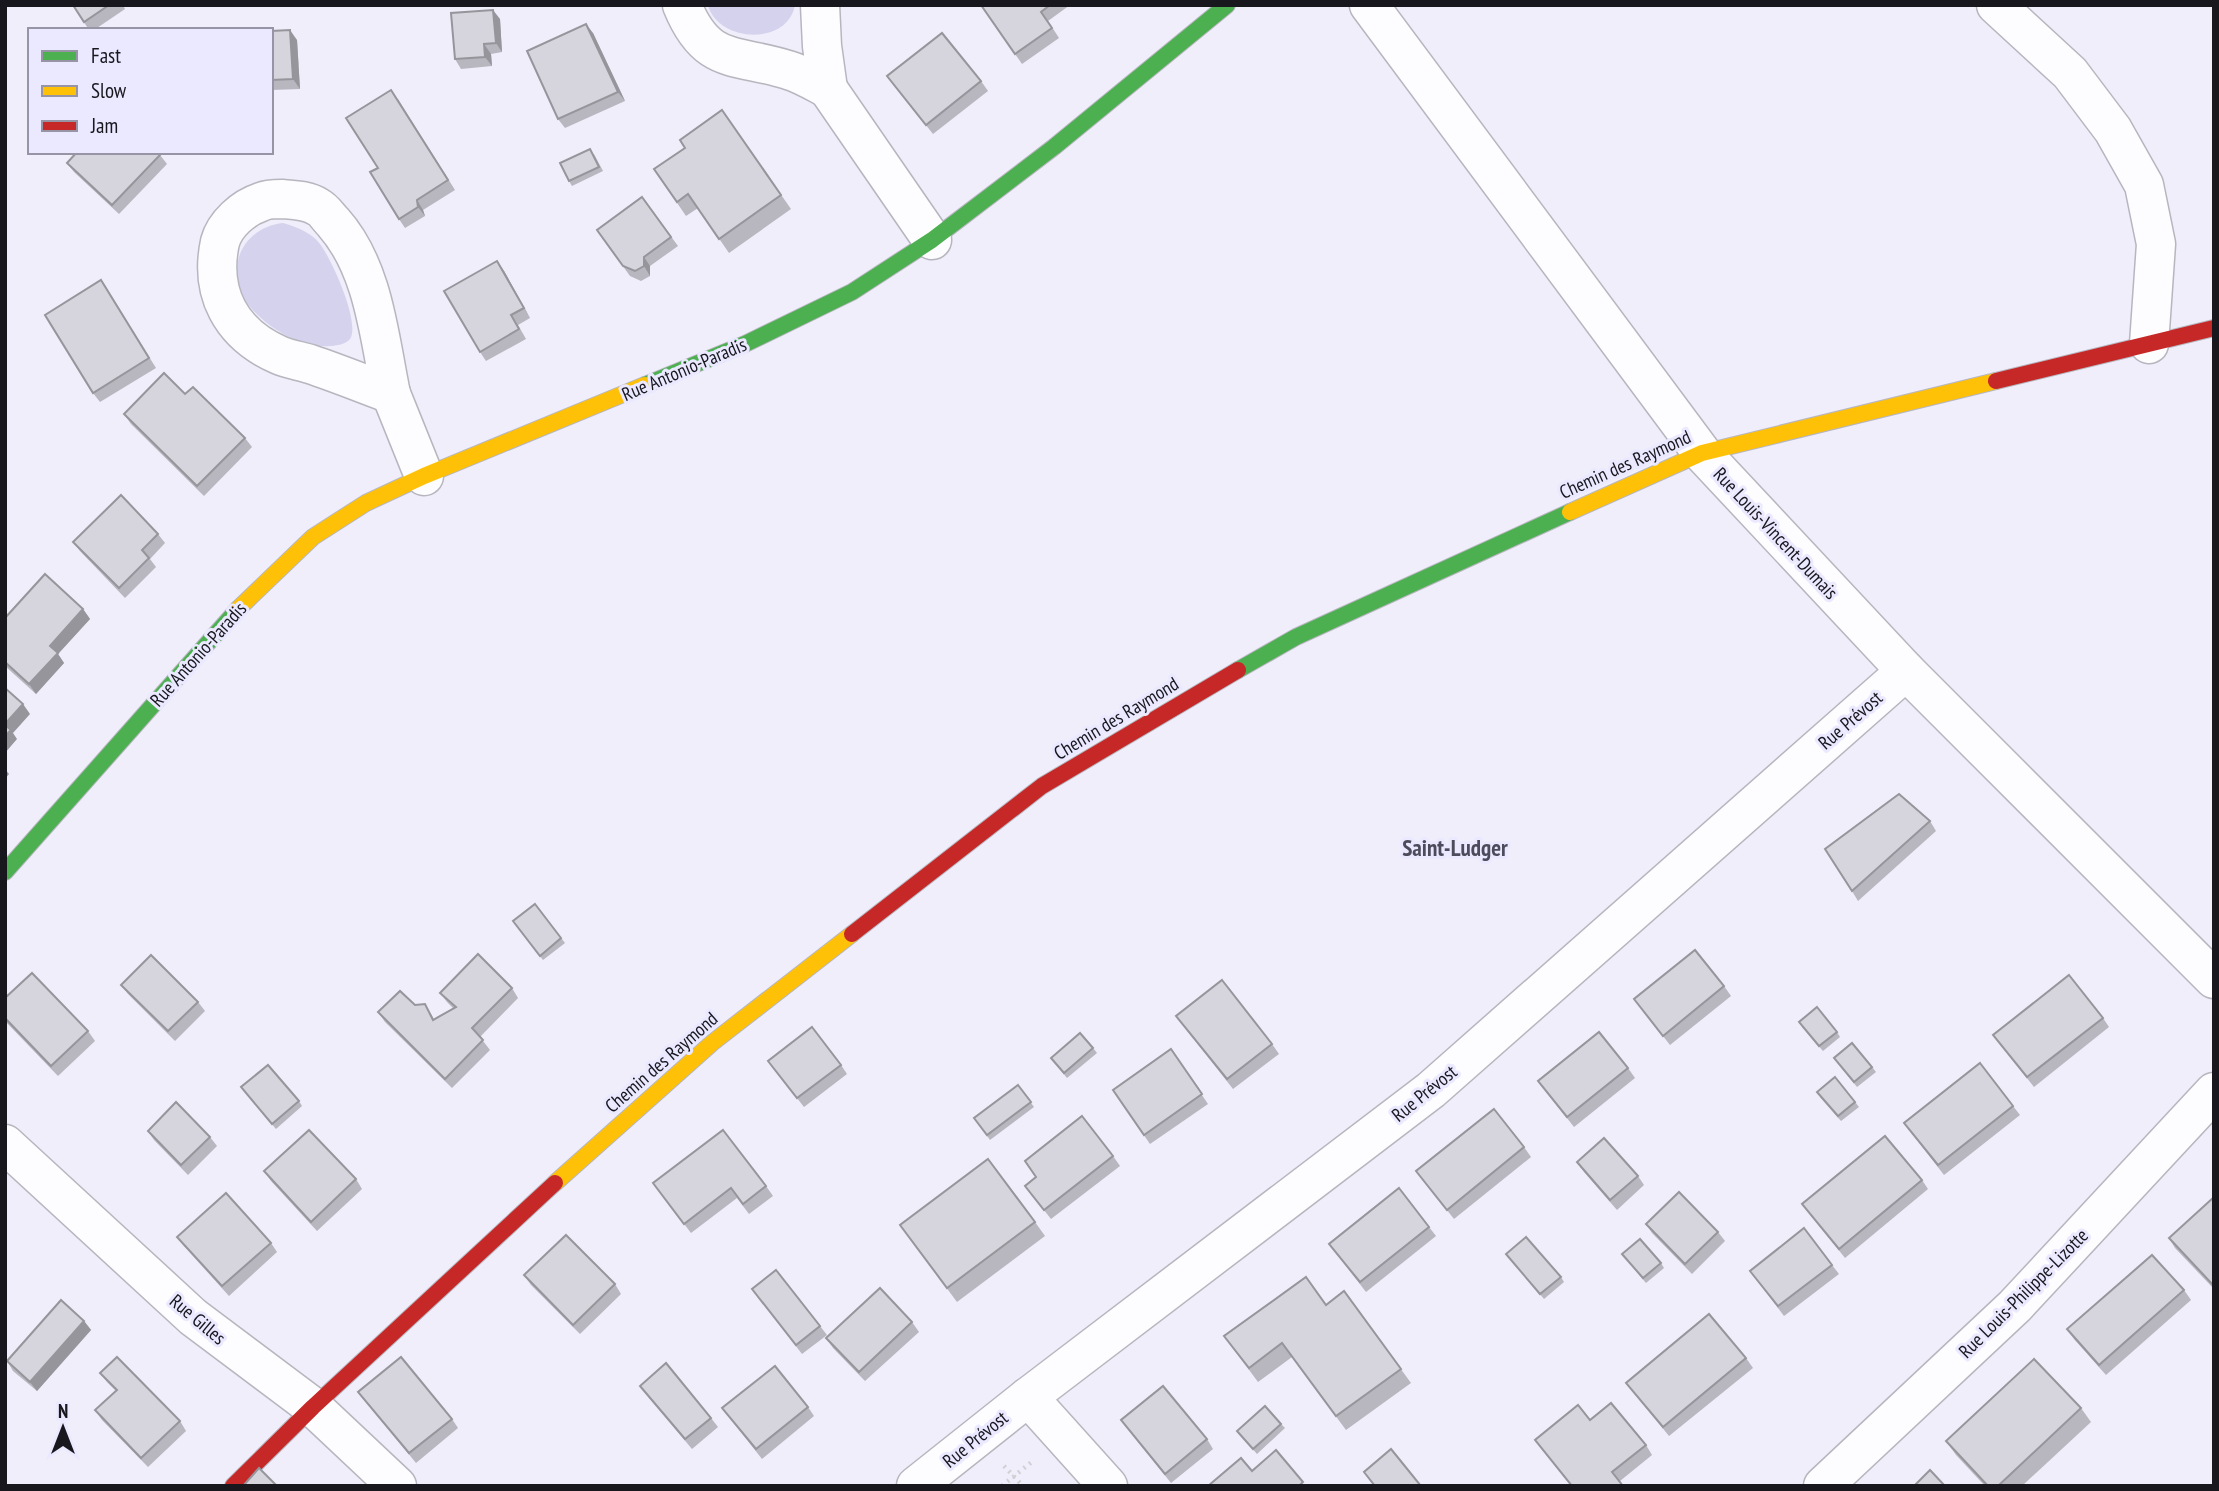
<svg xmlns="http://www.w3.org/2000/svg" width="2219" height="1491" font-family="'PT Sans Narrow',sans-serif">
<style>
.green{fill:#d5d2ee}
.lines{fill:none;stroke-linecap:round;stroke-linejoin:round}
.street-casing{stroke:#b7b6bf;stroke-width:41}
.fast-casing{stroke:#b7b6bf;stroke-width:18}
.slow-casing{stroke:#b7b6bf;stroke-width:18}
.jam-casing{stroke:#b7b6bf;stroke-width:18}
.path{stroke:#d1d0d5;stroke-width:4.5;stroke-dasharray:2 5;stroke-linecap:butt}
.street{stroke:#fdfcfe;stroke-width:38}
.fast{stroke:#4caf50;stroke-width:16}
.slow{stroke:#ffc107;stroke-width:16}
.jam{stroke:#c62828;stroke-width:16}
.wall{fill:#b8b7bf}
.shaded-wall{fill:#96959b}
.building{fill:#d6d5de;stroke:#96959b;stroke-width:2}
.labels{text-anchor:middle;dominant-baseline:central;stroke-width:6;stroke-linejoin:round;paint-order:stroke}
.street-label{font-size:19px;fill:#18171e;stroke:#ebe9ff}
.quarter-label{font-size:23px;font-weight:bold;fill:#4c4b5c;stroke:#ebe9ff}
</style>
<rect width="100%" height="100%" fill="#efeefa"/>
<g class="green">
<path d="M708,5h87c-8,42 -78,37 -87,0z"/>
<path d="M283,223c13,4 28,9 37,21 11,14 41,79 30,95 -4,5 -14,7 -20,7 -32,4 -79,-27 -91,-57 -2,-5 -1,-11 -2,-16 -1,-27 19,-47 46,-50z"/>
</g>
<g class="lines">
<defs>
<g id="street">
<path d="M682,5c25,61 52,48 106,65 14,4 27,12 40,19l-6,-43 -2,-41"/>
<path d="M1369,5l333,448 204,218 308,308"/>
<path d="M1996,5l74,68 43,57 31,55 12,59 -7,100"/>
<path d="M828,89l104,151"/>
<path d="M282,199c12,1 25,1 36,8 6,3 10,10 15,15 41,46 46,114 58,172 -27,-10 -54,-21 -81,-30 -10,-3 -22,-5 -31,-9 -48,-21 -70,-62 -59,-113 5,-18 23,-34 41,-40 6,-3 14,-3 21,-3z"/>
<path d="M391,394l33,82"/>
<path d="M5,1144l188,173 120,90 84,79"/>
<path d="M1028,1397l80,89"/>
<path d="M916,1486l112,-89 403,-307 475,-419"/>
<path d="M1823,1486l192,-180 199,-214"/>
</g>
<g id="fast">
<path d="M645,385l100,-41 107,-52 80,-52 122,-93 173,-142"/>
<path d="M1238,670l58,-33 274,-125"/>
<path d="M5,872l233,-263"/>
</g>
<g id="slow">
<path d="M1570,512l132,-59 294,-72"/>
<path d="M238,609l75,-72 53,-34 58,-27 221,-91"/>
<path d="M555,1183l157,-140 140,-109"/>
</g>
<g id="jam">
<path d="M1996,381l218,-53"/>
<path d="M852,934l190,-148 196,-116"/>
<path d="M233,1486l80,-79 242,-224"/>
</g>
</defs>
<use href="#street" class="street-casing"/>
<use href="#fast" class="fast-casing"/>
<use href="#slow" class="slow-casing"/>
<use href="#jam" class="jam-casing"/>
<g class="path">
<path d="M1004,1466l19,20"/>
<path d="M1002,1486l32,-26"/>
</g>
<use href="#street" class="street"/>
<use href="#fast" class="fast"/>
<use href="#slow" class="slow"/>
<use href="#jam" class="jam"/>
</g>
<g class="wall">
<path d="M73,5h50l2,4 -31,21h-5z"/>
<path d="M981,5h89l-22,16 11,17 -37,26z"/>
<path d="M500,19l2,33 -11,2 1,12 -31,3 -6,-10z"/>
<path d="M271,31l26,9 3,49 -29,1z"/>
<path d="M593,33l32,68 -60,27 -7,-9z"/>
<path d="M887,76l94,5 7,10 -55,43z"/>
<path d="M398,99l57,91 -32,20 2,6 -20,12 -6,-9 -21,-51z"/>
<path d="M722,110l69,99 -62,44 -31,-45 -12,8 -32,-47 31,-21z"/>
<path d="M594,154l9,17 -31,15 -3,-5z"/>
<path d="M160,155l7,9 -48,50 -45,-42 -7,-9z"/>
<path d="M642,197l36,49 -28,20v10l-9,5 -11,-5 -33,-46z"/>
<path d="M504,271l26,47 -12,7 8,14 -40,22 -6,-9z"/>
<path d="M101,280l55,88 -56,34 -7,-9z"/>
<path d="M185,394l60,44 7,9 -48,49 -73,-72 -7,-10z"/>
<path d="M158,534l7,9 -15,16 6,8 -31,31 -45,-47 -7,-9z"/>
<path d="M83,609l7,10 -32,35 6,9 -28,31 -31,-28v-48z"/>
<path d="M1930,821l6,10 -78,70 -6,-10z"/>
<path d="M535,904l30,39 -22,17 -30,-39z"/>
<path d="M121,985l77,17 7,9 -30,30 -47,-47z"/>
<path d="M1724,986l7,10 -61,49 -36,-46z"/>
<path d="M512,988l6,10 -38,39 10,13 -38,38 -67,-66 -7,-10 37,-7 10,-1 9,15 19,-11 -6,-6 -7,-9z"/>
<path d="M5,998l83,33 7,10 -37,35 -53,-55z"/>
<path d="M1176,1016l96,28 7,10 -46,35z"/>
<path d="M2103,1018l6,9 -75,60 -41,-52z"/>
<path d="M1802,1027l35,5 3,5 -17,14z"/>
<path d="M1093,1048l4,5 -30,25 -16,-20z"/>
<path d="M1171,1049l37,55 -58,40 -37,-54z"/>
<path d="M768,1061l73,4 6,9 -43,33z"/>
<path d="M1837,1062l35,5 4,5 -19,15z"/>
<path d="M1628,1068l7,10 -61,49 -36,-46z"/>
<path d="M1018,1085l16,22 -44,33 -16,-22z"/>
<path d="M241,1087l58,14 3,5 -26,23z"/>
<path d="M1820,1097l35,5 4,5 -18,14z"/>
<path d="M2013,1106l7,9 -76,60 -40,-52z"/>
<path d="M148,1131l62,6 7,9 -29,29 -34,-35z"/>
<path d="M1524,1147l7,10 -77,62 -38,-48z"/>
<path d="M1113,1156l7,10 -69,53 -26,-33 11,-9z"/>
<path d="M1577,1162l61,14 6,9 -27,25 -33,-38z"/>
<path d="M264,1171l92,8 6,10 -45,42 -46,-50z"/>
<path d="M1922,1180l6,9 -83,69 -43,-54z"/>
<path d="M653,1183l113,3 7,10 -24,18 -12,-16 -46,35z"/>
<path d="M2214,1197v92l-39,-41 -6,-10z"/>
<path d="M1035,1222l10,14 -88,66 -57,-77z"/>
<path d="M1646,1224l72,8 7,9 -33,33 -40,-41z"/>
<path d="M1429,1227l7,9 -70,56 -37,-48z"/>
<path d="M177,1237l94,6 6,9 -48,44 -45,-50z"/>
<path d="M1506,1254l55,23 3,5 -20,17z"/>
<path d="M1622,1254l39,9 3,5 -18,15z"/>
<path d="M1832,1265l7,9 -55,42 -34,-45z"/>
<path d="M524,1275l91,9 6,10 -41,40 -49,-49z"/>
<path d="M752,1289l68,37 7,9 -25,19z"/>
<path d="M2184,1290l7,10 -85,75 -32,-36 -7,-10z"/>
<path d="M1344,1291l67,92 -65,47 -54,-73 -34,25 -34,-46 102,-31z"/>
<path d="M84,1321l7,9 -54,61 -24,-20 -6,-10z"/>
<path d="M912,1322l7,10 -54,49 -32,-33 -7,-10z"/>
<path d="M1746,1358l7,10 -84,68 -43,-53z"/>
<path d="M100,1373l80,48 6,10 -38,36 -46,-47 -7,-10 21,-19 -9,-9z"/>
<path d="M640,1386l71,32 7,9 -26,22 -45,-54z"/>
<path d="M358,1392l94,27 6,9 -42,35z"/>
<path d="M808,1407l6,9 -52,43 -40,-51z"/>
<path d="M2081,1408l10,14 -69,64h-37l-29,-31 -10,-14z"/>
<path d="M1121,1420l86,19 6,10 -42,34z"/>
<path d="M1590,1420l56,25 6,10 -32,26 3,5h-52l-36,-46z"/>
<path d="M1281,1424l4,4 -28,26 -20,-23z"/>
</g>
<g class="shaded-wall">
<path d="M493,10l7,9 2,33 -6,-9z"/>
<path d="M586,24l7,9 32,68 -7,-9z"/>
<path d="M290,30l7,10 3,49 -7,-10z"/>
<path d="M484,44l7,10 1,12 -7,-9z"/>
<path d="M417,200l6,10 2,6 -7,-9z"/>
<path d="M644,257l6,9v10l-6,-10z"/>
<path d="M497,261l7,10 26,47 -6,-10z"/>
<path d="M83,609l7,10 -32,35 6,9 -28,31 -7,-10 21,-38z"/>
<path d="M23,704l7,10 -17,19 4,6 -12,14v-29z"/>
<path d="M5,769l4,5 -4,5z"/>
<path d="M84,1321l7,9 -54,61 -7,-9z"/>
</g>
<g class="building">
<path d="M73,5h36l-25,17z"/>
<path d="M981,5h69l-9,7 11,16 -37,26z"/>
<path d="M493,10l3,33 -12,1 1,13 -30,2 -4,-46z"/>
<path d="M586,24l32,68 -60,27 -31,-68z"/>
<path d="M290,30l3,49 -22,1v-49z"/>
<path d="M942,33l39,48 -55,44 -39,-49z"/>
<path d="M391,90l57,90 -31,20 1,7 -19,12 -29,-47 8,-4 -32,-50z"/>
<path d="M722,110l59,85 -62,44 -31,-45 -11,8 -23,-33 31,-21 -5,-8z"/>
<path d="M590,149l9,18 -30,14 -9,-18z"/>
<path d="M77,152h81l2,3 -48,50 -45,-42z"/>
<path d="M642,197l29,40 -27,20v9l-9,5 -12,-5 -26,-36z"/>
<path d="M497,261l27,47 -13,7 8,14 -39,23 -36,-61z"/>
<path d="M101,280l48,78 -56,35 -48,-78z"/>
<path d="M164,373l21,21 8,-7 52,51 -48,48 -73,-72z"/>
<path d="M121,495l37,39 -16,16 7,8 -30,30 -46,-46z"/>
<path d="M45,574l38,35 -33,37 8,7 -29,31 -24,-22v-44z"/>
<path d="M5,688l18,16 -18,20z"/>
<path d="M5,725l6,5 -6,6z"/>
<path d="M1899,794l31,27 -78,70 -27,-42z"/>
<path d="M535,904l26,34 -21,18 -27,-35z"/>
<path d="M1695,950l29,36 -61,50 -29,-37z"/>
<path d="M478,954l34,34 -40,40 11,12 -38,39 -67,-67 22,-21 15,14 10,-1 8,16 23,-13 -16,-14z"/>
<path d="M151,955l47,47 -30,29 -47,-46z"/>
<path d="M32,973l56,58 -37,35 -46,-48v-20z"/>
<path d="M2069,975l34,43 -76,59 -34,-42z"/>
<path d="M1222,980l50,64 -45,35 -51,-63z"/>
<path d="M1817,1007l20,25 -18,14 -20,-24z"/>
<path d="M812,1027l29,38 -44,33 -29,-37z"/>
<path d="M1599,1032l29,36 -61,49 -29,-36z"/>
<path d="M1080,1033l13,15 -29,25 -13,-15z"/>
<path d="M1852,1043l20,24 -18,15 -20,-24z"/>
<path d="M1171,1049l31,45 -58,41 -31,-45z"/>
<path d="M1980,1063l33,43 -75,59 -34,-42z"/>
<path d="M268,1065l31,36 -27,23 -31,-37z"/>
<path d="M1835,1077l20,25 -17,14 -21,-24z"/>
<path d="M1018,1085l13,17 -44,33 -13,-17z"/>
<path d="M176,1102l34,35 -29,28 -33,-34z"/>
<path d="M1494,1109l30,38 -77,63 -31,-39z"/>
<path d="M1082,1116l31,40 -69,54 -19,-24 11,-9 -11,-16z"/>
<path d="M309,1130l47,49 -45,43 -47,-51z"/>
<path d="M723,1130l43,56 -23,18 -12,-16 -47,36 -31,-41z"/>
<path d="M1885,1136l37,44 -83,69 -37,-45z"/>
<path d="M1604,1138l34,38 -28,24 -33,-38z"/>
<path d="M988,1159l47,63 -88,66 -47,-63z"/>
<path d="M1399,1188l30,39 -69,55 -31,-38z"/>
<path d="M1679,1192l39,40 -33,32 -39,-40z"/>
<path d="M226,1193l45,50 -49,43 -45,-49z"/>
<path d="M2214,1197v89l-45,-48z"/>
<path d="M1804,1228l28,37 -54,41 -28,-35z"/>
<path d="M566,1235l49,49 -42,41 -49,-50z"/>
<path d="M1526,1237l35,40 -21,17 -34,-40z"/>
<path d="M1640,1239l21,24 -18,15 -21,-24z"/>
<path d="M2152,1255l32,35 -85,75 -32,-36z"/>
<path d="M776,1270l44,56 -24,19 -44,-56z"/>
<path d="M1306,1277l20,28 18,-14 57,78 -65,47 -54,-73 -33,25 -25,-32z"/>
<path d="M880,1288l32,34 -53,50 -33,-34z"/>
<path d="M61,1300l23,21 -54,61 -23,-21z"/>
<path d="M1709,1314l37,44 -83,69 -37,-44z"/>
<path d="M117,1357l63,64 -39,37 -46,-48 22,-20 -17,-17z"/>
<path d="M401,1357l51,62 -43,34 -51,-61z"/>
<path d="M2034,1359l47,49 -83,78h-10l-42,-45z"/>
<path d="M666,1363l45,55 -26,21 -45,-53z"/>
<path d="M775,1366l33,41 -52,42 -34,-41z"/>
<path d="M1163,1386l44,53 -42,35 -44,-54z"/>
<path d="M1611,1403l35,42 -34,27 11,14h-51l-37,-46 43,-35 12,15z"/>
<path d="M1265,1406l16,18 -28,25 -16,-18z"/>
<path d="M1391,1449l30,37h-46l-11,-14z"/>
<path d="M1276,1450l27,32 -4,4h-91l33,-28 11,13z"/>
<path d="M259,1468l18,18h-34z"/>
<path d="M1930,1470l15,16h-31z"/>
</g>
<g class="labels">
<g class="street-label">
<text transform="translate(684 369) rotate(-23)">Rue Antonio-Paradis</text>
<text transform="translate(1625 464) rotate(-24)">Chemin des Raymond</text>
<text transform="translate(1776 533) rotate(47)">Rue Louis-Vincent-Dumais</text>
<text transform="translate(198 654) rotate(-48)">Rue Antonio-Paradis</text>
<text transform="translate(1116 718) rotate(-31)">Chemin des Raymond</text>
<text transform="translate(1850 720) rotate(-41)">Rue Prévost</text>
<text transform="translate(661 1062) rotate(-41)">Chemin des Raymond</text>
<text transform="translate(1424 1093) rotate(-39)">Rue Prévost</text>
<text transform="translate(2023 1293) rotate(-45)">Rue Louis-Philippe-Lizotte</text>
<text transform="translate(198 1319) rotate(40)">Rue Gilles</text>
<text transform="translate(975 1439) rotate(-39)">Rue Prévost</text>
</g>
<g class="quarter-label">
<text x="1455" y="847">Saint-Ludger</text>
</g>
</g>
<rect width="2219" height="1491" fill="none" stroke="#18171e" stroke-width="14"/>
<rect x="28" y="28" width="245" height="126" fill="#ebe9ff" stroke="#9795a5" stroke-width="2"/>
<rect x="42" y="51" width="35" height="10" fill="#4caf50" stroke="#9795a5" stroke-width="2"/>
<text x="91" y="63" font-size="21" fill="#18171e">Fast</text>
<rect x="42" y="86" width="35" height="10" fill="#ffc107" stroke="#9795a5" stroke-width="2"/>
<text x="91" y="98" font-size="21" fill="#18171e">Slow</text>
<rect x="42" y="121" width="35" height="10" fill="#c62828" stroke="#9795a5" stroke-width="2"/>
<text x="91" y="133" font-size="21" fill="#18171e">Jam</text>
<g transform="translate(63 1428)" stroke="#ebe9ff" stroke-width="5" paint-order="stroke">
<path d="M0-5L12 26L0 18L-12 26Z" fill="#18171e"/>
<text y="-10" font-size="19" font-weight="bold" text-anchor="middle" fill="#18171e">N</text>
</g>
</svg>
